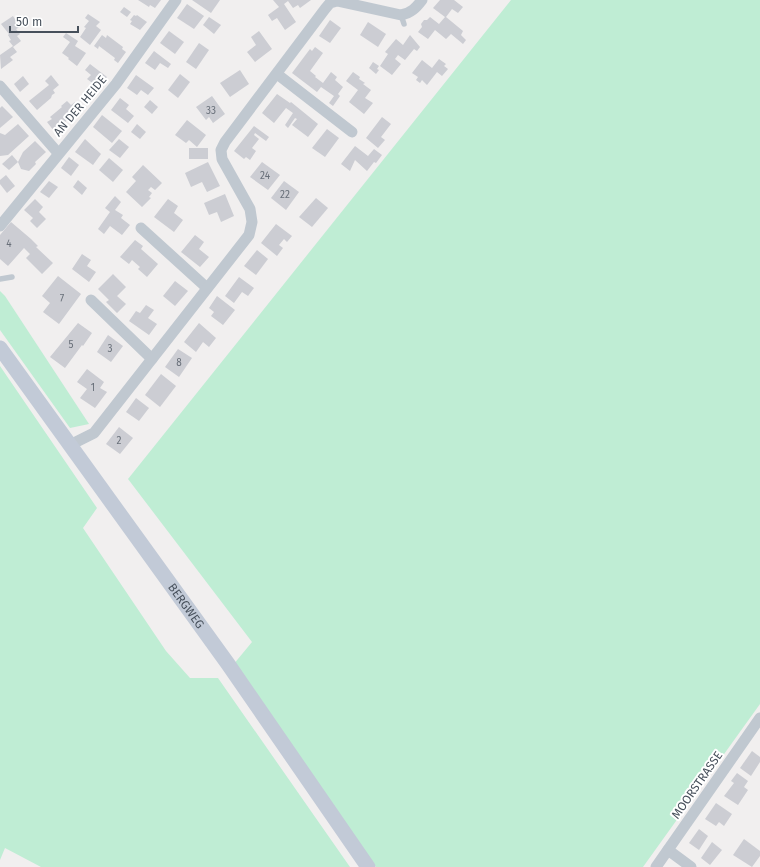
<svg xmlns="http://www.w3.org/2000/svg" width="760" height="867" font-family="'Fira Sans',sans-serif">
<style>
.green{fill:#bfedd4}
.building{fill:#cccdd3}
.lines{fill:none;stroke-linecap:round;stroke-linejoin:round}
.service{stroke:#c0c8d0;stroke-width:5.5}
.minor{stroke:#c0c8d0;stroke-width:11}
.secondary{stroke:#c2cad7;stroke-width:15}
.labels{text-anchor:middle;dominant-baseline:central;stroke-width:4;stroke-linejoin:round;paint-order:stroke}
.number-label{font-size:10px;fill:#686f79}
.street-label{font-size:12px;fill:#47505b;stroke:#fff}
</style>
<rect width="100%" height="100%" fill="#f1efef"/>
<g class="green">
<path d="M511,0h249v704l-117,163h-267l-143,-202 19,-23 -124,-163z"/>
<path d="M0,291l5,5 84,128 -19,4 -70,-98z"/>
<path d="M0,366l97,142 -14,20 83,123 24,27h28l132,189h-309l-36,-19 -5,12z"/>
</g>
<g class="building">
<path d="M138,0h23l-6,8 -5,-3 -1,2z"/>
<path d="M192,0h28l-9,13z"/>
<path d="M273,0h38l-11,8 -2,-3 -5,3 -5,-7 -4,3 12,18 -11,8 -8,-12 -5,3 -4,-6 11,-8z"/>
<path d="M440,0h14l9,7 -5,6 -6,-4 -6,8 17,14 -2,4 5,5 -3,4 -12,-10 -5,5 -11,-9 -7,9 -10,-7 4,-5 -1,-3 3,-4h3l3,-3 9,7 6,-7 -12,-9z"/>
<path d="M187,4l17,12 -10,13 -17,-11z"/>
<path d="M124,7l7,5 -4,5 -7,-5z"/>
<path d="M88,14l12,8 -4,4 5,4 -11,15 -10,-8 6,-9 -2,-1 5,-6 -4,-3z"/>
<path d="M134,15l2,1 1,-1 10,7 -7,8 -10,-6 2,-3 -2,-1z"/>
<path d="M13,16l7,11 -4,2 4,5 -3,2 4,5 -8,6 4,5 -7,5 3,3 -12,9 -1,-14 13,-9 -4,-5 2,-1 -3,-5 1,-1 -8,-10z"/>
<path d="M209,17l12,8 -7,9 -11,-9z"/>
<path d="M330,20l11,8 -11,15 -11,-7z"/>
<path d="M368,22l18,12 -8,13 -18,-12z"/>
<path d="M169,31l15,11 -9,12 -15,-11z"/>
<path d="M259,31l13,18 -17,13 -8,-10 9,-7 -5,-8z"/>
<path d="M66,33l12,8 -3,5 11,7 -9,13 -9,-7 1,-1 -7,-5 8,-11 -7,-5z"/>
<path d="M102,35l4,3 1,-3 16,12 -1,2 4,3 -8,11 -4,-3 1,-2 -16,-12 -1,3 -4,-3z"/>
<path d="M410,35l10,12 -3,4 -3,-2 -9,11 -7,-5 -3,4 6,5 -9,11 -12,-9 8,-12 -3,-2 11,-13 7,6z"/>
<path d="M199,43l10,7 -13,19 -10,-7z"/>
<path d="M315,47l8,6 -13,18 6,5 -1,1 8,6 8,-11 6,5 -2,3 8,7 -5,7 2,2 -7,10 -4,-3 5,-7 -13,-9 -4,5 -25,-19 18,-24 2,2z"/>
<path d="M154,51l17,13 -3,4 -8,-5 -5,7 -10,-7z"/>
<path d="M439,59l7,5 -2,2 4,3 -6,7 -5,-4 -10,13 -5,-5 -2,3 -4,-3 2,-3 -6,-4 10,-13 10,8z"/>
<path d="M373,62l6,4 -2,3 2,1 -3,4 -7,-6z"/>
<path d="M90,64l17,13 -8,11 -12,-9 4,-4 -6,-5z"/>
<path d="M240,70l9,14 -19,13 -10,-14z"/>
<path d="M353,72l7,5 -1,2 6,4 -2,1 8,6 -6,8 8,5 -9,11 -15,-12 9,-12 -12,-9z"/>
<path d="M180,74l10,8 -12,16 -10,-8z"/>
<path d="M51,75l8,10 -6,5 2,3 -3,2 -1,3 -14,12 -8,-9 20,-16 -4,-4z"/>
<path d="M136,75l18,13 -6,7 -7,-5 -4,5 -10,-7z"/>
<path d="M23,76l6,8 -9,8 -6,-8z"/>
<path d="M277,94l13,9 1,-1 27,22 -10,13 -16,-12 5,-6 -2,-1 -7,10 -3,-3 8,-12 -7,-5 -12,15 -12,-10z"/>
<path d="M212,96l13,18 -12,9 -4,-6 -3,3 -10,-13z"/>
<path d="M120,98l9,7 -3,4 8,7 -6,7 -17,-13z"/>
<path d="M150,100l8,7 -6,7 -8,-7z"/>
<path d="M67,101l4,4 4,-3 6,7 -27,22 -7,-9 5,-3 -2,-2 12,-10 -1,-1z"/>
<path d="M2,106l11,11 -13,11v-20z"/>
<path d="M102,115l20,16 -10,12 -19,-16z"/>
<path d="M382,117l9,7 -10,13 4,3 -7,8 -12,-10z"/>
<path d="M187,120l19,15 -9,12 -8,-7 -3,3 -11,-8z"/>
<path d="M18,124l11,12 -21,19 -8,1v-23l5,2z"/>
<path d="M137,124l9,8 -6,7 -9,-7z"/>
<path d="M254,126l15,11 -3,4 -11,-8 -1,2 5,4 -7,9 4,3 -6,9 -4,-3 -2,2 -10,-8z"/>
<path d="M327,129l12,9 -14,19 -13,-9z"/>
<path d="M85,139l16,15 -8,11 -18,-13z"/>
<path d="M119,139l10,8 -9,11 -11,-8z"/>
<path d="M35,141l11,11 -11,10 1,2 -7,7 -8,-2 -3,-7 5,-10z"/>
<path d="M355,146l13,10 6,-7 8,6 -6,8 -2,-1 -7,9 -12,-11 -5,11 -9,-7z"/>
<rect x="189" y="148" width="19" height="11"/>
<path d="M12,155l6,7 -9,8 -7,-6z"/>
<path d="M69,157l10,8 -8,11 -10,-8z"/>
<path d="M109,158l14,12 -10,12 -14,-12z"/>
<path d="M208,162l12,24 -13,6 -5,-10 -11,5 -6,-14z"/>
<path d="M262,162l18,13 -12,15 -18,-13z"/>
<path d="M143,165l19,18 -7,7 -4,-3 -3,3 4,3 -3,4 2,1 -9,9 -16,-15 10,-11 -4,-4z"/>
<path d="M6,175l9,11 -8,7 -7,-9v-4z"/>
<path d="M78,180l9,8 -5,7 -9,-8z"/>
<path d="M49,181l9,6 -9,11 -9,-6z"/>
<path d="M284,181l15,11 -13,18 -15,-12z"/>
<path d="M225,194l9,22 -13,6 -4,-10 -8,3 -5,-12z"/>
<path d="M115,196l6,6 -6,8 8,5 -2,3 9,7 -8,10 -12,-9 -6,8 -6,-5 12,-17 -5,-4z"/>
<path d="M316,198l12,10 -16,19 -13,-10z"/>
<path d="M35,199l8,8 -4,5 7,7 -9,9 -7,-7 3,-3 -9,-8z"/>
<path d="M168,199l10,7 -4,7 9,7 -9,12 -20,-15z"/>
<path d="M11,222l20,17 7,7 -2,1 17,16 -11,11 -16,-16 4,-4 -6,-6 -16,18 -8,-7v-24z"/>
<path d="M276,224l16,12 -5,6 -3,-3 -5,6 4,3 -6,8 -16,-13z"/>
<path d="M195,235l9,7 -5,7 10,8 -9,10 -19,-15z"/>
<path d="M135,240l8,6 -2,3 17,15 -11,13 -9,-8 2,-2 -8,-7 -3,4 -9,-7z"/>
<path d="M257,250l11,9 -12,16 -12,-9z"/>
<path d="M82,254l9,6 -4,6 9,6 -7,10 -17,-13z"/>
<path d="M113,274l13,13 -9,9 9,8 -9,9 -11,-11 3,-2 -11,-11z"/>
<path d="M58,276l23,18 -22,30 -16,-12 7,-9 -8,-7z"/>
<path d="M239,277l15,11 -6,8 -6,-4 -8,11 -9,-7z"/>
<path d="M175,281l13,10 -13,15 -12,-10z"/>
<path d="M217,296l18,14 -12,15 -12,-9 3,-4 -5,-4z"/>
<path d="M146,305l8,5 -6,8 9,6 -8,11 -20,-14 7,-10 4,2z"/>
<path d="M78,323l14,10 -9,13 -1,-1 -17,23 -15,-11z"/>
<path d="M199,323l17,15 -7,9 -6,-5 -7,10 -12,-10z"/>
<path d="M108,335l15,11 -12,16 -14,-10z"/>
<path d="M178,349l14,9 -13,19 -14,-10z"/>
<path d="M87,369l17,13 -4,6 7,4 -12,16 -15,-10 7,-9 -10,-7z"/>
<path d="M161,374l15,12 -16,21 -15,-12z"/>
<path d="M136,398l13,10 -10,13 -13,-9z"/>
<path d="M119,427l14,11 -13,16 -14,-10z"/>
<path d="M752,751l8,6v5l-9,14 -11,-8z"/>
<path d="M737,773l11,8 -4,6 4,3 -10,15 -14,-9 10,-13 -3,-2z"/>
<path d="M716,803l16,11 -8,12 -5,-4 -3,4 -11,-7z"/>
<path d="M699,829l9,7 -9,14 -10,-7z"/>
<path d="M744,839l16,12v5l-8,11 -19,-12z"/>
<path d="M712,842l10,8 -12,15 -9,-7z"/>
</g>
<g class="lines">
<g class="service">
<path d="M401,15l3,9"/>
<path d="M0,279l12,-2"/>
</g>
<g class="minor">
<path d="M277,74l75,58"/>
<path d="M0,86l58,67"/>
<path d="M0,226l116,-142 60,-84"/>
<path d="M141,228l66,60"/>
<path d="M91,300l61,59"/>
<path d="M70,445l24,-12 155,-198 3,-13 -2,-13 -28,-50 -1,-9 4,-8 100,-133 5,-6 7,-2 64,14c10,-2 15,-7 21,-15"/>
<path d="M668,850l23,17"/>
<path d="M656,867l104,-149"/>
</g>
<path class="secondary" id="s1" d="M0,348l228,316 140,203"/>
</g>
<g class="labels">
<g class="number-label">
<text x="211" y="111">33</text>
<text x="265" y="176">24</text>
<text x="285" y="195">22</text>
<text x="9" y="244">4</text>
<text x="62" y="299">7</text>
<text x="71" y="345">5</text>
<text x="110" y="349">3</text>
<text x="179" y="363">8</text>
<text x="93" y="388">1</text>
<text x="119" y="441">2</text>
</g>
<g class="street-label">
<text transform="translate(80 106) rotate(-50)">AN DER HEIDE</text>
<text stroke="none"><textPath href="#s1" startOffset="318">BERGWEG</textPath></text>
<text transform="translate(697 785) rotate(-55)">MOORSTRASSE</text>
</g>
</g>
<path d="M10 26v6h68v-6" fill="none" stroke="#47505b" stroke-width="2"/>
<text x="16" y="26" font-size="12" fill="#47505b" stroke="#ffffff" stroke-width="3" paint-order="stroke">50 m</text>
</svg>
